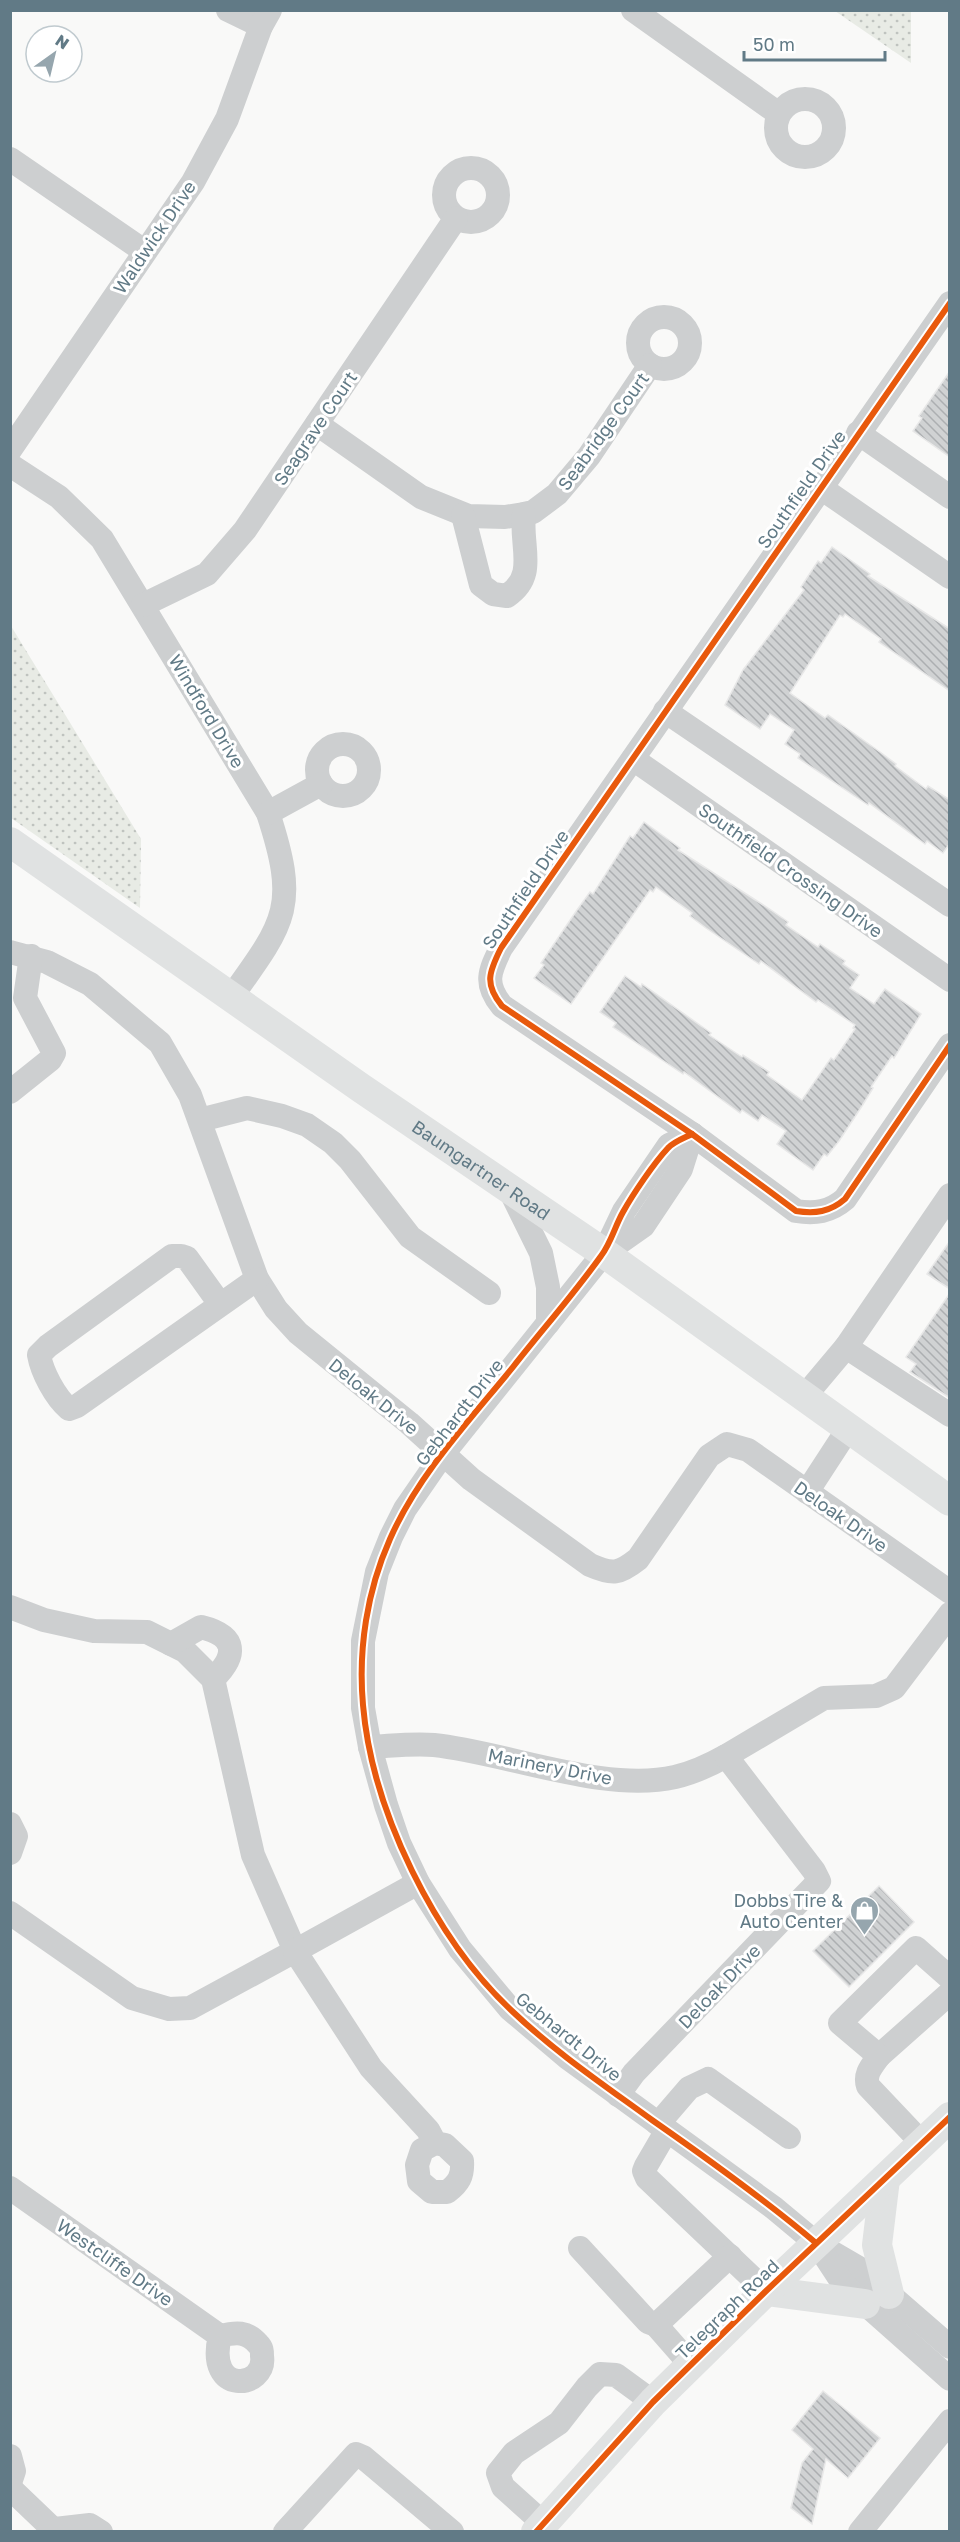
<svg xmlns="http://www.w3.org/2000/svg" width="960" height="2542" font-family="'Golos Text',sans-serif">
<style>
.grass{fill:url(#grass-dots)}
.building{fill:url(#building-back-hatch);stroke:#e8e8e8;stroke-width:1.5}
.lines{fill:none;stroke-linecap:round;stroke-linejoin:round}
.minor{stroke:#cdcfd0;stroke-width:24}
.major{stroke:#e0e2e2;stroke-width:30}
.cycleway-casing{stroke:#fff;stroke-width:10}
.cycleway{stroke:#e8590c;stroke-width:6}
.labels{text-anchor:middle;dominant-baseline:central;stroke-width:6;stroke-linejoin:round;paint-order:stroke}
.street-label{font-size:18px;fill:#617a86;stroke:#fff}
.poi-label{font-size:18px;fill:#617a86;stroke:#fff;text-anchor:end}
</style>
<defs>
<pattern id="grass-dots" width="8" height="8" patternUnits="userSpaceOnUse" patternTransform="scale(1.5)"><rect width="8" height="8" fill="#e8ebe5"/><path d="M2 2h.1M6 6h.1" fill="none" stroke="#bfc3bf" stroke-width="1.8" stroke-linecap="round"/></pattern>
<pattern id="building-back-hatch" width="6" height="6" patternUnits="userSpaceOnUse" patternTransform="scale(1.5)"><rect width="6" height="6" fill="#d0d2d3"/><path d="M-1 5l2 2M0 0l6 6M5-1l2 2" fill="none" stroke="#acafb1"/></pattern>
</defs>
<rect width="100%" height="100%" fill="#f9f9f8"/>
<g class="grass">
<path d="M835,11h76v52z"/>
<path d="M11,626l130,213 -1,69 -129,-90z"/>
</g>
<g class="building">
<path d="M950,371v86l-37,-26 9,-13 -3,-2z"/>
<path d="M832,547l38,27 -2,2 82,53v62l-71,-49 2,-3 -36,-25 -2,3 -3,-2 -50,78 35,25 3,-3 52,37 16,12 -1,2 31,23 2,-3 22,14v43l-7,10 -16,-12 -2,3 -56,-41 -1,2 -70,-47 2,-4 -15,-10 9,-14 -24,-16 -10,15 -35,-24 18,-35 61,-80 -3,-3 17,-26 3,2z"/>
<path d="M644,822l36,26 -2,2 93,60 17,12 -2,3 32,22 2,-3 25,17 -2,3 16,11 -9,13 24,16 11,-15 36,25 -27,44 -2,-2 -21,31 2,1 -11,18 -23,35 -12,15 -3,-2 -11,16 -36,-26 9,-13 -24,-16 -4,6 -16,-11 -2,3 -56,-41 -1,2 -70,-47 3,-4 -16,-11 25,-36 16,11 1,-3 69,49 -2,2 33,22 1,-2 26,17 -2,3 35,25 29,-42 3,2 21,-31 -2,-1 2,-3 -37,-25 -2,2 -55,-41 -2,3 -53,-36 -16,-12 2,-3 -36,-26 -3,5 -3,-2 -79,114 -37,-26 10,-13 -3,-2 36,-53 13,-18 3,2 37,-58 3,2z"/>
<path d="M950,1241v48l-23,-15z"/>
<path d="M950,1293v105l-40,-26 6,-8 -10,-7z"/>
<path d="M879,1886l35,36 -65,65 -36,-36z"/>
<path d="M823,2391l57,47 -32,40 -22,-19 -14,65 -21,-16 11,-45 11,-14 -21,-19z"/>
</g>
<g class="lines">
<g class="minor">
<path d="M228,10l33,16"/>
<path d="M633,10l146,104"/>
<circle cx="805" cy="128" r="29"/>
<path d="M10,159l134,92"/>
<circle cx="471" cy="195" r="27"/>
<path d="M950,303l-449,645c-12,24 -17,36 1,58l190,128 104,77c19,3 34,1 49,-12l105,-154"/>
<circle cx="664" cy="343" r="26"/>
<path d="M317,424l104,73 47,19 37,1 19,-3 9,-2 24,-18 32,-38 61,-91"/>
<path d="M858,433l92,64"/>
<path d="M10,450l183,-268 34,-63 34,-93 9,-16"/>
<path d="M10,465l49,32 43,42 166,274c30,92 19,107 -36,183"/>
<path d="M821,488l129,89"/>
<path d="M463,515l18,70 12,9 14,2c31,-21 13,-49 17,-82"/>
<path d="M143,605l64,-31 38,-44 211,-312"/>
<path d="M665,711l285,194"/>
<circle cx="343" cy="770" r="26"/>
<path d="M633,759l317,221"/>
<path d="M268,813l53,-29"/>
<path d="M10,952l37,10 43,22 70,59 30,52 67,184 19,30 22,24 111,90 62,56 119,86c23,10 29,9 48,-6l71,-103 18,-12 21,6 202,142"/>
<path d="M10,1092l40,-32 4,-7 -29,-55 6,-42"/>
<path d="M200,1120l47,-12 35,8 25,9 26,18 17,17 60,77 79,56"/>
<path d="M692,1134l-23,11 -45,66 -20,42 -161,201 -38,55 -14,28 -14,35 -14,69v67l7,39 16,58 13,38 19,40 42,66 50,60 58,49 206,150 42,35 43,25 91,79"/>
<path d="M509,1188l32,65 7,34v36"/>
<path d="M606,1252l37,-26 38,-57 11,-35"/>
<path d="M220,1304l-33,-46 -6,-2h-9l-124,90 -9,9c3,17 16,42 30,54l8,-3 180,-127"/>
<path d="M846,1347l104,68"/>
<path d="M804,1397l42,-50 104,-152"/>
<path d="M807,1492l41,-63"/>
<path d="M10,1607l34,13 50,11 53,1 38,19 28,28 40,176 42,96 -105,57 -21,1 -37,-11 -122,-85"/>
<path d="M171,1644l30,-17c37,9 36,29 12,52"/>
<path d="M370,1747c21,-1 43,-4 64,-2 74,8 170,48 241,32 18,-4 35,-12 51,-21"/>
<path d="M10,1824l6,12 -6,17"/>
<path d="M418,1883l-123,68 76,117 57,62 7,13 -13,7 -5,15 2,16 13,11h15c12,-9 16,-16 15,-31l-17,-16 -10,-2"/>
<path d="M879,2056l71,-63"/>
<path d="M618,2095l16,-22 185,-192 -5,-10 -88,-115 98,-58 52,-2 18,-8 56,-74"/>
<path d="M658,2124l31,-36 19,-9 81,58"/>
<path d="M667,2130l-21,36 -2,5 3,7 119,113"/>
<path d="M922,2143l-54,-57c-4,-12 4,-20 11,-30l-39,-33 76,-75 34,30"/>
<path d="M10,2188l210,148c16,-4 27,-5 38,8 4,4 4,7 4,12 5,33 -57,40 -42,-20"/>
<path d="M819,2247l25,38 106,94"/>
<path d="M580,2248l68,74 8,3 74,-69"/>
<path d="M656,2325l35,40"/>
<path d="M10,2456l4,15 -4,12"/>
<path d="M10,2488l46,44"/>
<path d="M543,2523l-40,-36 -5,-14 16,-20 45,-30 28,-36 13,-13 16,1 37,27"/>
<path d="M55,2529l35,-4 11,7"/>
<path d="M285,2532l71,-78 7,3 89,75"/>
<path d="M860,2532l90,-111"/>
</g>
<g class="major">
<path id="s1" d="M10,842l351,246 243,165 346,248"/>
<path d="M885,2179l-8,66 12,49"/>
<path d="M766,2291l99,13"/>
<path d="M536,2532l117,-130 113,-111 184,-174"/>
</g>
<defs>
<g id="cycleway">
<path d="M950,303l-449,645c-12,24 -17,36 1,58l190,128 104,77c19,3 34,1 49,-12l105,-154"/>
<path d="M692,1134c-8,4 -19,8 -24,14 -14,15 -35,46 -45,64 -8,14 -12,31 -22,44 -27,38 -59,74 -88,111 -44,54 -95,108 -123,172 -23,52 -32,110 -27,166 9,106 72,234 149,306 43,41 92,74 140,109 56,39 112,79 164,123"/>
<path d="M536,2532l117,-130 113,-111 184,-174"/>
</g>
</defs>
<use href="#cycleway" class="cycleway-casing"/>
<use href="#cycleway" class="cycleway"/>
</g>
<defs>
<symbol id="shop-pin" viewBox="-11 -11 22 30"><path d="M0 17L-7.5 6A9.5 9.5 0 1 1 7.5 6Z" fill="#96a6ae" stroke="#fff"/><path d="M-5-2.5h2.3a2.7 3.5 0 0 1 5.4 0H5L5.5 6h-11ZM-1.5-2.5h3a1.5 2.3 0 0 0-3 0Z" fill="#fff"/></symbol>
</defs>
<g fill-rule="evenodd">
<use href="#shop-pin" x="848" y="1894" width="33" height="45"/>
</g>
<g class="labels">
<g class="street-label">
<text transform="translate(154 237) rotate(-56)">Waldwick Drive</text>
<text transform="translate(315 428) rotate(-56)">Seagrave Court</text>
<text transform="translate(603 431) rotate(-54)">Seabridge Court</text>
<text transform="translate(801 489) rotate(-55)">Southfield Drive</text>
<text transform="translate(207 711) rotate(59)">Windford Drive</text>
<text transform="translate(791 870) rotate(35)">Southfield Crossing Drive</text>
<text transform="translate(525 889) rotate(-56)">Southfield Drive</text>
<text stroke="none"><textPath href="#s1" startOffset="574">Baumgartner Road</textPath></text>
<text transform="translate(374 1396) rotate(39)">Deloak Drive</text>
<text transform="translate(459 1412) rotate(-52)">Gebhardt Drive</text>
<text transform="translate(841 1516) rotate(35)">Deloak Drive</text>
<text transform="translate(550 1766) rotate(11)">Marinery Drive</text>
<text transform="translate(719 1986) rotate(-46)">Deloak Drive</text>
<text transform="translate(569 2036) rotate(39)">Gebhardt Drive</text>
<text transform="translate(115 2262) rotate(35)">Westcliffe Drive</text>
<text transform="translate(727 2309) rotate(-44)">Telegraph Road</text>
</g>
<g class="poi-label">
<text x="843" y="1900">Dobbs Tire &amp;<tspan x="843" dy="21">Auto Center</tspan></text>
</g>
</g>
<rect width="960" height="2542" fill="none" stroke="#617a86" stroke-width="24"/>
<g transform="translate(54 54) rotate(34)"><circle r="28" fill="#ffffff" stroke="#c0cacf" stroke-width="1.5"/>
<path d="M0-4.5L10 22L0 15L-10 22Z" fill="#96a6ae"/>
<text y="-9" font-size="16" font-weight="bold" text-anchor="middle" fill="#617a86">N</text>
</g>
<path d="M744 51v9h141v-9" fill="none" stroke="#617a86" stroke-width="3"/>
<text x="753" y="51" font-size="18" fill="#617a86" stroke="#ffffff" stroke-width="4.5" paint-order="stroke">50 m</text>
</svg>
